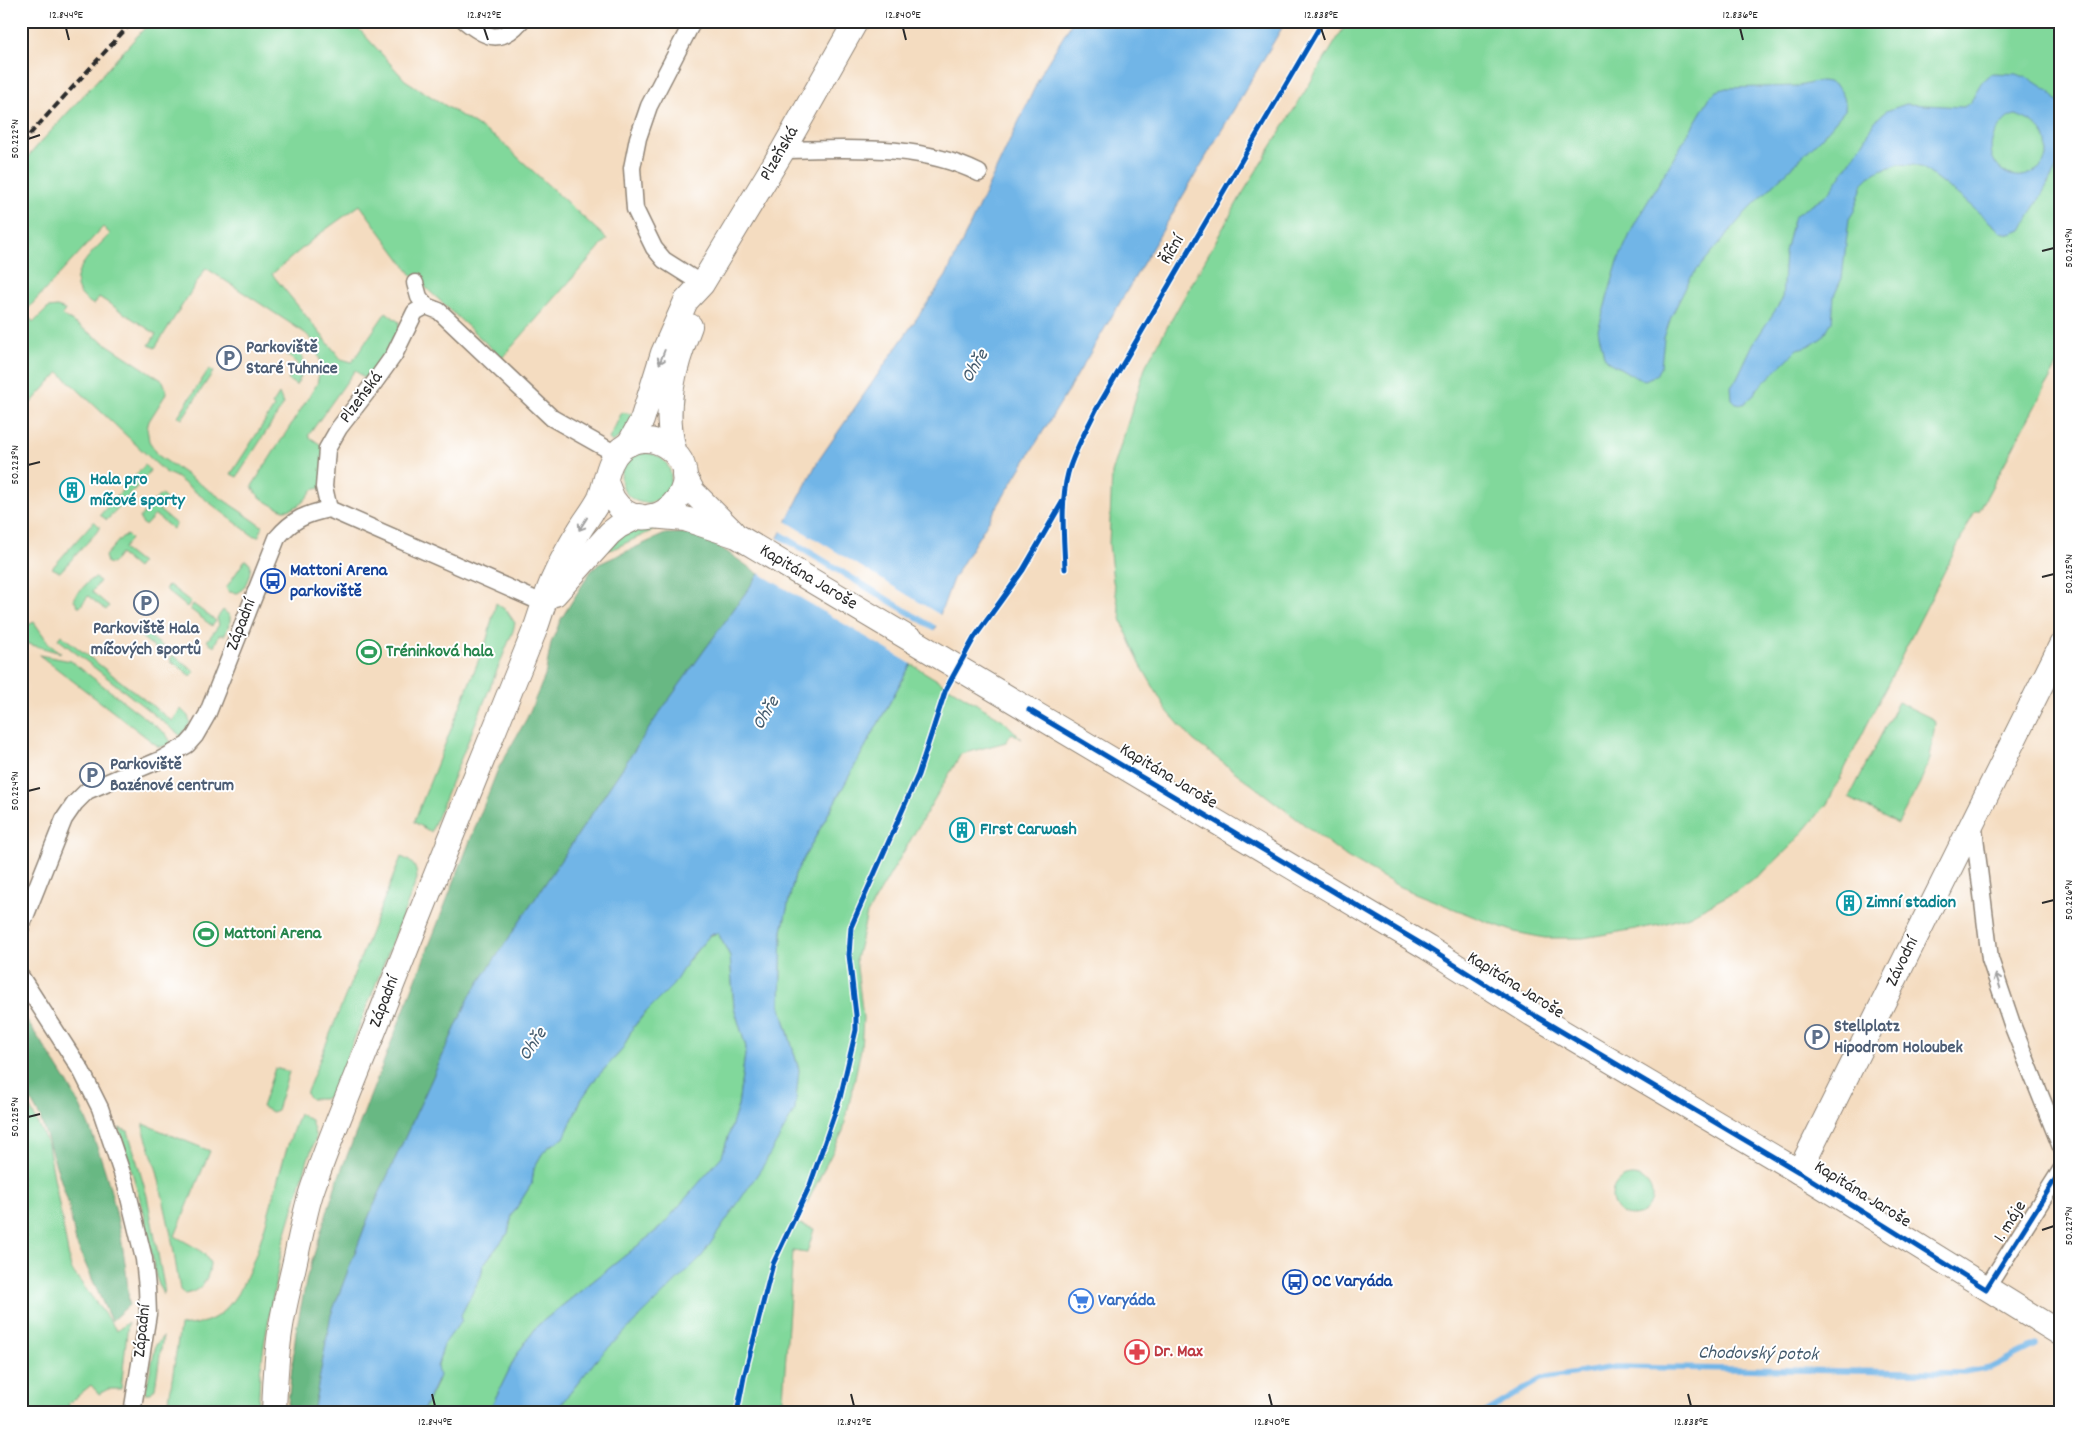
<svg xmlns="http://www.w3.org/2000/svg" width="2082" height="1434" font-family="Dekko,sans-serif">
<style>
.green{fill:#81d89b;stroke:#568263}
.forest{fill:#68b883;stroke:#4a7257}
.water{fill:#71b5e7;stroke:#4e7089;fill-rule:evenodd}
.pier{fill:#f4dcc0}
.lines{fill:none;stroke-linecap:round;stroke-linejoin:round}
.stream{stroke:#71b5e7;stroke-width:5.5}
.street-casing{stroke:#908476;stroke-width:19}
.secondary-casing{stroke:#908476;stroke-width:26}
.street{stroke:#fff;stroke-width:16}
.secondary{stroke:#fff;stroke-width:24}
.rail{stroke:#2b2b2b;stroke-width:4;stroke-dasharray:8 4;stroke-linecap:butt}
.cycleway-casing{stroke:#fff;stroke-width:8}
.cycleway{stroke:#0057b8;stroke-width:5}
.oneway{stroke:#a0a0a0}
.ticks{fill:none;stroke:#2b2b2b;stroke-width:2}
.labels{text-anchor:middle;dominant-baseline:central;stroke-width:4;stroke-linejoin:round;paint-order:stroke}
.street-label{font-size:18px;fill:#2b2b2b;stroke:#fff}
.service-label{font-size:18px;font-weight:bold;fill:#4e5e75;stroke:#fff;text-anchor:start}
.culture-label{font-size:18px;font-weight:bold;fill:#0d838f;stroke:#fff;text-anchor:start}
.transit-label{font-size:18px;font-weight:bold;fill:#164399;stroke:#fff;text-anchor:start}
.leisure-label{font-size:18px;font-weight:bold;fill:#27864d;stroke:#fff;text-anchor:start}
.shop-label{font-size:18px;font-weight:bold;fill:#366cbe;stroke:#fff;text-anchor:start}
.health-label{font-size:18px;font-weight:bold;fill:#be3a42;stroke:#fff;text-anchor:start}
.water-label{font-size:19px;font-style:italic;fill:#445b6d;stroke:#fff}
.neatline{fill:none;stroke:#2b2b2b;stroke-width:2}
.ticks-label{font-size:12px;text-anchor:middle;fill:#2b2b2b}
</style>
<rect width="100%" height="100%" fill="#fff"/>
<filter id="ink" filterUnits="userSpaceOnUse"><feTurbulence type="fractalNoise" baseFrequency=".02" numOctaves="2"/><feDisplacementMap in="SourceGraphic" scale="10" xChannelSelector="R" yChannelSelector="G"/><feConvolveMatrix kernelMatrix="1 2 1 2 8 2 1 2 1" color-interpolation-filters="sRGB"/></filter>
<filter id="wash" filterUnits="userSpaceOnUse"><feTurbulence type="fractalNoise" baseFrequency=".0096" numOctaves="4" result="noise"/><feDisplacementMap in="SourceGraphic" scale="20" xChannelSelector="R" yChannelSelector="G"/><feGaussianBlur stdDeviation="1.12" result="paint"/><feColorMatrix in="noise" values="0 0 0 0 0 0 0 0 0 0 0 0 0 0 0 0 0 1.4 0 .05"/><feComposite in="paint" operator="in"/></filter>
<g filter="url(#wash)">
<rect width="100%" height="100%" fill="#f4dcc0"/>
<g class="green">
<path d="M151,21h191l18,9 45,50 93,59 109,100 -105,119 -91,-84 -51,-69 -42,30 -46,39 69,85 11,3 34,-50 13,10c2,22 -20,42 -33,58l-11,-10 -47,66 19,13 -3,38 -12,3c-6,10 -15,20 -28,20 -11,-4 -29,-13 -32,-24l65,-102 4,-21 -8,-22 -8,-8 -99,-65 -51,80 -6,-3 7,-11 -57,-37 -5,8c-39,-22 -3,-51 16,-71l-7,-7 -80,87 11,8 14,-14 9,-1 8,3 -3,5 101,66 3,8v5l-17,27 -2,7 2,13 10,15 103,70v3l-4,8 -6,-2 -76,-58 -11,-5 -106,-100 -38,42v-250z"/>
<path d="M1348,21h713v337l-82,153h-4l-148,293 -33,39 -27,26 -27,20 -51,27 -29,9 -77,13h-38l-30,-6 -38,-14 -77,-31 -53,-30 -154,-117 -25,-28 -28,-48 -18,-42 -9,-41 -4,-37 3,-71 34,-108 95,-169z"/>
<path d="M294,345c12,12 12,26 2,40l-8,-5 10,-16 -11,-9z"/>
<path d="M209,369l4,3 -31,47 -4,-3z"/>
<path d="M279,394l5,10 -47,73 -6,-3 43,-67 -2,-2z"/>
<path d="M622,412l15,3 -7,15 -18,12 -3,-3z"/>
<circle cx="646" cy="478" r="25"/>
<path d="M145,465l5,5 -2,4 -41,46 -7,-5z"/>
<path d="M162,495l5,5 -8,10 17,14 -3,5 -18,-14 -10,11 -5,-6v-3l18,-20z"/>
<path d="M94,521l6,6 -4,6 -36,39 -8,-4z"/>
<path d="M660,527l-47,22 -6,1 24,-22 18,1z"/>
<path d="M127,535l4,4 -8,10 18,14 -4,5 -17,-14 -8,10 -5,-1 -2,-7 17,-19z"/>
<path d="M245,560l5,3c2,9 -4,25 -12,30l-9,-1 -3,-4z"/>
<path d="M95,578l5,3 -8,11 17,14 -3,4 -18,-14 -8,11h-2l-4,-7v-3l16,-17z"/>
<path d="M169,585l22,17 -4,5 -22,-18z"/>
<path d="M496,603l11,8 8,12 -2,8 -82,201 -17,-10 73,-183z"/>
<path d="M193,604l23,17 -4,5 -22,-17z"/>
<path d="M223,610l7,6v6l-5,13h-6l-5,12 -7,-6 12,-16 -2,-7z"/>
<path d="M34,622l16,23 11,8 -40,-11v-11l7,-6z"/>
<path d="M138,627l33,26 -4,5 -33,-27z"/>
<path d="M61,635l111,86 9,-12 7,7 2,7 -9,13 -123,-97z"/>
<path d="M39,655l32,6 95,73 6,10 -13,3z"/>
<path d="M173,655l22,17 -4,4 -21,-16z"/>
<path d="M911,664l92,56 19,19 -10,-6 -6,9 -45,12 -94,160 -11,45 7,59 -2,31 -7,33 -11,49 -46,92 17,6 -7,24 -14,-2 -11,162h-228l43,-54 202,-289 -19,-65 2,-74 13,-57z"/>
<path d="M1898,702l35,17 2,4 -5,36 -10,24 -22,41 -49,-26z"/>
<path d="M401,857c11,4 16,9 16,22l-84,214 -9,6h-13l-5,-5z"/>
<path d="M718,933l12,23 4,51 12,40 -8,59 -16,51 -61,70 -123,98 -21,29 -29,59h-66l15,-31v-14l7,-24 5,-7 32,-61 2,-11 25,-32 4,-18 20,-32 2,-15 8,-14 6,-7 9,-5 11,-13 13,-29 15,-22 26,-28 10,-21 77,-93z"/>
<path d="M275,1068l14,4 -12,38 -5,2 -10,-5z"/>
<path d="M21,1089l27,56 23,124 46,62 11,-9 -7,67h-13l-9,5 -8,-9 -23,19 5,9h-52z"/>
<path d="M299,1114l12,6 5,18 -8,21 -25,84 -18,96 -5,34 -2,40h-91l13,-87c15,-2 27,-2 40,-12 33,-26 48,-102 60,-142 5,-20 12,-39 19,-58z"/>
<path d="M144,1124l66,27 -35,85 23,13 6,5 6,9c-1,16 -8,28 -25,31l-5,-4 -9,-55 -14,-64 -13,-40z"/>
<path d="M119,1128l9,3 19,65 17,90 -1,9 -7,-18 -12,-64z"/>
<circle cx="1632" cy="1196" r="20"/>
<path d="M163,1336l-8,52 -4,5h-6l11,-48z"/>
</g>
<g class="forest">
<path d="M682,533c30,4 52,25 77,41l-101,141 -188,281 -101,220 -38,99 -18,98h-26l9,-82 11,-54 29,-93 162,-415 29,-51 18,-42 6,-33 10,-24 30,-48 8,-7 66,-30z"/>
<path d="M21,1012c20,31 43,61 59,94 29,61 45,132 49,199l-18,16 -35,-78 -8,-41 -28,-85 -19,-35z"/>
</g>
<g class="water">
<path d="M1073,21h213l-220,373 -113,185 -19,52 -23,33 -116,210 -13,57 -2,74 19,65 -4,40 -32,56 -61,90 -105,103 -43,54h-66l29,-59 21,-29 123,-98 61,-71 16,-50 8,-59 -12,-40 -4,-51 -12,-23 -7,1 -22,25 -16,26 -30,30 -11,14 -10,21 -26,28 -15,22 -17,38 -16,9 -6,7 -8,14 -2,15 -20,32 -4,18 -25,32 -2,11 -20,39 1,5 -18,24 -7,23 2,9 -17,37h-109l18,-98 38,-99 101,-220 188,-281 101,-141 59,-113 128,-185 98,-208z"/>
<path d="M1993,73l24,1 13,5 20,13 11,14v54l-39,70 -12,4 -9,-2 -39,-34 -39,-30 -10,-3 -13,-1 -20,6 -11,7 -6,6 -9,28 -5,8 -7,59 -8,18 -2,25 -9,16 -10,7 -15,5 -42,41 -3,6 -10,8 -7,-1 -4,-4 -1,-13 6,-8 16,-34 29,-44 3,-48 8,-33 4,-5 29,-19 6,-6 34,-51 9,-17 11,-10 20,-7 57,3c15,-6 11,-25 30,-34zM2016,115c18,7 34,16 31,37 -2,7 -3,13 -9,17 -30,23 -63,-14 -38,-43 5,-6 9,-10 16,-11z"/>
<path d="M1820,81c17,0 27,13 25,29l-24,28 -75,74 -55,65 -20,40 -7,21 -3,28 -5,9 -11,5 -8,-2 -29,-17 -4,-5 -6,-26 20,-69 17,-38 75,-126 7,-6 9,-3 73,-2z"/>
</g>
<g class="pier">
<path d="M784,520l158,96 -4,11 -159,-97z"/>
<path d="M776,537l160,95 -23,33 -156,-93z"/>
</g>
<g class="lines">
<path class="stream" d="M1484,1413l57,-34 74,-12 349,6 26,-5 46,-23"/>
</g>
</g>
<g filter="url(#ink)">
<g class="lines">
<defs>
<g id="street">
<path d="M465,21c22,18 36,23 56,0"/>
<path d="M693,21l-44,85 -11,32 -6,30 3,41 19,39 10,12 38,24"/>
<path d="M783,150c65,-1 136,-7 196,23"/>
<path d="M415,283l4,14 7,9"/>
<path d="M329,509l-5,-22 3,-38 12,-21 35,-45 20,-28 21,-43 11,-6 13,5 113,107 64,36"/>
<path d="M329,509l216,95"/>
<path d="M1973,821l17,138 23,68 48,120"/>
<path d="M21,927l43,-108 11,-16 12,-12 73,-31 27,-15 8,-9 12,-21 70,-177c16,-19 29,-24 52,-29"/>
<path d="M21,977l61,95 18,36 26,77 18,74 3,29 1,26 -16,99"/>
<path d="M1986,1289l75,-119"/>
</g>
<g id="secondary">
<path d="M629,444l13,-24 21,-67 23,-52 16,-17 81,-134 73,-129"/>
<path d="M675,453c-13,-43 -1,-86 15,-127"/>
<path d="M684,475l9,17 39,39"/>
<path d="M651,516l34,3 52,17 691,412 104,66 267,158 262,162"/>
<path d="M555,594l55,-61 9,-7 20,-10"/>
<path d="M1799,1172l262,-527"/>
<path d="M274,1413c1,-29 2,-58 7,-87 4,-26 12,-53 17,-79 5,-20 8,-41 15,-60 21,-60 47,-120 70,-179 50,-128 102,-254 153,-381 6,-17 11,-36 19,-52 7,-15 15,-30 24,-44 6,-10 14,-20 20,-31 8,-17 7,-38 22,-51 13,-11 32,-12 46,-2 51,34 -20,104 -54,52 -3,-6 -5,-12 -7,-17"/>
</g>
</defs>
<use href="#street" class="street-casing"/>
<use href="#secondary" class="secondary-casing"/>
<use href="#street" class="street"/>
<use href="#secondary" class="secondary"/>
<path class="rail" d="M21,144l112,-123"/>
<defs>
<g id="cycleway">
<path d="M1065,569c-1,-31 -5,-66 3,-96 6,-22 18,-42 28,-63l227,-389"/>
<path d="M1029,710l399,238 104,66 267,158 187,117 75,-119"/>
<path d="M737,1413l7,-36 29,-113 37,-79 30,-87 16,-68v-15l-7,-60 2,-28 67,-152 28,-86 28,-51 49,-68 41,-71"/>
</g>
</defs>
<use href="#cycleway" class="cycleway-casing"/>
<use href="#cycleway" class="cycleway"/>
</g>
<defs><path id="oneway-shaft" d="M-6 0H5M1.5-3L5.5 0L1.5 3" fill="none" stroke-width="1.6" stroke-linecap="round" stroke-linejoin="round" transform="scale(1.25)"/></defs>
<g class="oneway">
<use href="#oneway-shaft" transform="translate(662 357) rotate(111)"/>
<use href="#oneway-shaft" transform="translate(583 524) rotate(122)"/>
<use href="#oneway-shaft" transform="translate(1998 981) rotate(-108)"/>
</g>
</g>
<path class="ticks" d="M66,28l3,12M484,28l4,12M903,28l3,12M1321,28l4,12M1740,28l3,12M28,139l12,-4M2042,251l12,-3M28,465l12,-3M2042,577l12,-3M28,791l12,-3M2042,903l12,-3M28,1117l12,-3M2042,1230l12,-4M432,1394l3,12M851,1394l3,12M1269,1394l3,12M1688,1394l3,12"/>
<defs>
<symbol id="parking-ring" viewBox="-11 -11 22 22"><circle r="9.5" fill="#fff" stroke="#5c6f8a" stroke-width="1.5"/><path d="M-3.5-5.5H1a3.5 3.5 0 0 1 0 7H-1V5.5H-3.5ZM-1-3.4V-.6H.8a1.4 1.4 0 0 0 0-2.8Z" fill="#5c6f8a"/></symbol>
<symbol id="building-ring" viewBox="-11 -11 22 22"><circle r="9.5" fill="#fff" stroke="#0f9aa8" stroke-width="1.5"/><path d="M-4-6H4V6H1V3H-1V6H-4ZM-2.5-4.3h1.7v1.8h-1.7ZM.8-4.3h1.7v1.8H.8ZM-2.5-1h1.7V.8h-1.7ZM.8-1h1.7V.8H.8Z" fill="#0f9aa8"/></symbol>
<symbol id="bus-ring" viewBox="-11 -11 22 22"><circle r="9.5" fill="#fff" stroke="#1a4fb4" stroke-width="1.5"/><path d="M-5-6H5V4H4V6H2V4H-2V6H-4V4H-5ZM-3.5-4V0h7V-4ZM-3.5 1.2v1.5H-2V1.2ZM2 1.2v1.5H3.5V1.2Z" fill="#1a4fb4"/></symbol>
<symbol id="stadium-ring" viewBox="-11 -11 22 22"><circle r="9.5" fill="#fff" stroke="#2e9e5b" stroke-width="1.5"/><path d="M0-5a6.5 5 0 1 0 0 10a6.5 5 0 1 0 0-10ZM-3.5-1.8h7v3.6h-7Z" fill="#2e9e5b"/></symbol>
<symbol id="supermarket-ring" viewBox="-11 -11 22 22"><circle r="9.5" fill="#fff" stroke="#3f7fe0" stroke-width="1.5"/><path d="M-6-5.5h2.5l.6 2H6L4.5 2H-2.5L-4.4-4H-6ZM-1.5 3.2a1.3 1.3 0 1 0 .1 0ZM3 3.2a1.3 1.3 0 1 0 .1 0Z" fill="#3f7fe0"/></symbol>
<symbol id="pharmacy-ring" viewBox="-11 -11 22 22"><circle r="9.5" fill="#fff" stroke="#e0444e" stroke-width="1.5"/><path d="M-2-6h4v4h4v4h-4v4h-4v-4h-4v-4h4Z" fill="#e0444e"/></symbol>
</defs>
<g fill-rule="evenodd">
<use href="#parking-ring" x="215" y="344" width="28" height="28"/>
<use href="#building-ring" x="58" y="476" width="28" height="28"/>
<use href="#bus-ring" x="259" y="567" width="28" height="28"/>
<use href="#parking-ring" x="132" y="589" width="28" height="28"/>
<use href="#stadium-ring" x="355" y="638" width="28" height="28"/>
<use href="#parking-ring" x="78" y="761" width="28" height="28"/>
<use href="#building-ring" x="948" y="816" width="28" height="28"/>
<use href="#building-ring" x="1835" y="889" width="28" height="28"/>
<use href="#stadium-ring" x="192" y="920" width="28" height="28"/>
<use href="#parking-ring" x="1803" y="1023" width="28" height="28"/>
<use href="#bus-ring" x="1281" y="1268" width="28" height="28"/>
<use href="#supermarket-ring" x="1067" y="1287" width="28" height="28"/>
<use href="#pharmacy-ring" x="1123" y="1338" width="28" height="28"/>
</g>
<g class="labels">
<g class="street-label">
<text transform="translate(780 154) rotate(-60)">Plzeňská</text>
<text transform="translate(1173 250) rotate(-60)">Říční</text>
<text transform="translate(362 398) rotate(-53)">Plzeňská</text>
<text transform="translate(808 578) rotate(31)">Kapitána Jaroše</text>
<text transform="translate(242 625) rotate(-69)">Západní</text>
<text transform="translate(1168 777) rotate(31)">Kapitána Jaroše</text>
<text transform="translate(1903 962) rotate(-64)">Závodní</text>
<text transform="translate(1515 986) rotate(32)">Kapitána Jaroše</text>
<text transform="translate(385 1002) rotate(-69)">Západní</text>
<text transform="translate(1862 1195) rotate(32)">Kapitána Jaroše</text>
<text transform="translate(2011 1222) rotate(-58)">1. máje</text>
<text transform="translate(143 1331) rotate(-84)">Západní</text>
</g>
<g class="service-label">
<text x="246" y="348">Parkoviště<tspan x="246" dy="21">Staré Tuhnice</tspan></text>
<text x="146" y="629" text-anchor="middle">Parkoviště Hala<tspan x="146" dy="21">míčových sportů</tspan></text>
<text x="110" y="765">Parkoviště<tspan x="110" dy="21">Bazénové centrum</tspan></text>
<text x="1834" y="1027">Stellplatz<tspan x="1834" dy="21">Hipodrom Holoubek</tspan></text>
</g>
<g class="culture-label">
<text x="90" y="480">Hala pro<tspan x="90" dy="21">míčové sporty</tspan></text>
<text x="980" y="830">F1rst Carwash</text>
<text x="1866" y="903">Zimní stadion</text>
</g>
<g class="transit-label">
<text x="290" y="571">Mattoni Arena<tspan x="290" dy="21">parkoviště</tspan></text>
<text x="1312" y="1282">OC Varyáda</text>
</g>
<g class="leisure-label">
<text x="386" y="652">Tréninková hala</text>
<text x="224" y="934">Mattoni Arena</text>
</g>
<g class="shop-label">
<text x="1098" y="1301">Varyáda</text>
</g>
<g class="health-label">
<text x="1154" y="1352">Dr. Max</text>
</g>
<g class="water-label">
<text transform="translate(976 367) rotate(-59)">Ohře</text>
<text transform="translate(767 714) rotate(-59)">Ohře</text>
<text transform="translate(534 1045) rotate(-56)">Ohře</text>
<text transform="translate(1758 1355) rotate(1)">Chodovský potok</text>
</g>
</g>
<rect width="2082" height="1434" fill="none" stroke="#fff" stroke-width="55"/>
<rect x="28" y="28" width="2026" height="1378" class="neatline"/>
<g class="ticks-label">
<text x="66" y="18">12.844°E</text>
<text x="484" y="18">12.842°E</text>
<text x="903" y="18">12.840°E</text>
<text x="1321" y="18">12.838°E</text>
<text x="1740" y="18">12.836°E</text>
<text transform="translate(14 139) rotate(-90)" y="4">50.222°N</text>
<text transform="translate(2068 248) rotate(-90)" y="4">50.224°N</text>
<text transform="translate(14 465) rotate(-90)" y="4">50.223°N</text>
<text transform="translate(2068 574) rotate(-90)" y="4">50.225°N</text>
<text transform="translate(14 791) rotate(-90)" y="4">50.224°N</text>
<text transform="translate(2068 900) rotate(-90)" y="4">50.226°N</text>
<text transform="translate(14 1117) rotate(-90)" y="4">50.225°N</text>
<text transform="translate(2068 1226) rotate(-90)" y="4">50.227°N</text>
<text x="435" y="1425">12.844°E</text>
<text x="854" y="1425">12.842°E</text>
<text x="1272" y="1425">12.840°E</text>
<text x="1691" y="1425">12.838°E</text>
</g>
</svg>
